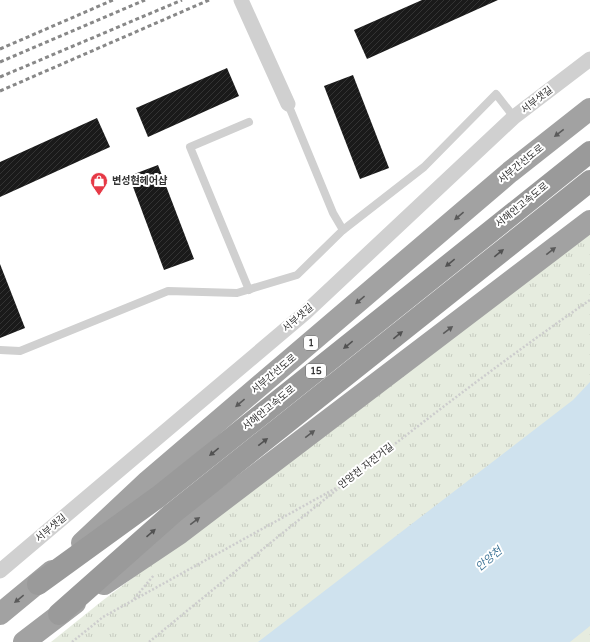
<svg xmlns="http://www.w3.org/2000/svg" width="590" height="642" font-family="'Varela Round','Noto Sans KR',sans-serif">
<style>
.park{fill:url(#park-tufts)}
.water{fill:#cfe2ee}
.building{fill:url(#building-hatch)}
.lines{fill:none;stroke-linecap:round;stroke-linejoin:round}
.path{stroke:#cdcdcd;stroke-width:2.5;stroke-dasharray:2 2;stroke-linecap:butt}
.service{stroke:#d0d0d0;stroke-width:8}
.minor{stroke:#d0d0d0;stroke-width:15}
.trunk{stroke:#a2a2a2;stroke-width:22}
.motorway{stroke:#9a9a9a;stroke-width:22}
.rail{stroke:#888;stroke-width:3;stroke-dasharray:4 3;stroke-linecap:butt}
.oneway{fill:#5a5a5a}
.oneway2{fill:#525252}
.labels{text-anchor:middle;dominant-baseline:central;stroke-width:4;stroke-linejoin:round;paint-order:stroke}
.shield{fill:#fff;stroke:#707070;stroke-width:1}
.shield-label{font-size:9px;font-weight:bold;fill:#333}
.street-label{font-size:10px;fill:#333;stroke:#fff}
.poi-label{font-size:10px;font-weight:bold;fill:#333;stroke:#fff;text-anchor:start}
.water-label{font-size:11px;font-style:italic;fill:#3f7597;stroke:#fff}
</style>
<defs>
<pattern id="park-tufts" width="24" height="20" patternUnits="userSpaceOnUse"><rect width="24" height="20" fill="#e6ecdf"/><path d="M3 7l-1-3M5 7V3M7 7l1-3M15 17l-1-3M17 17v-4M19 17l1-3" fill="none" stroke="#c6cbc0"/></pattern>
<pattern id="building-hatch" width="6" height="6" patternUnits="userSpaceOnUse"><rect width="6" height="6" fill="#1a1a1a"/><path d="M-1 1l2-2M0 6l6-6M5 7l2-2" fill="none" stroke="#333"/></pattern>
</defs>
<rect width="100%" height="100%" fill="#fff"/>
<path class="park" d="M590,233v409h-539l51,-41z"/>
<path class="water" d="M590,382v244l-20,16h-312l315,-242z"/>
<g class="building">
<path d="M422,0h76l-131,59 -13,-29z"/>
<path d="M227,68l12,28 -91,41 -12,-29z"/>
<path d="M353,75l36,93 -29,11 -36,-93z"/>
<path d="M97,118l13,29 -110,50v-35z"/>
<path d="M158,165l36,94 -30,11 -35,-94z"/>
<path d="M0,264l25,64 -25,10z"/>
</g>
<g class="lines">
<g class="path">
<path d="M134,599l20,-24"/>
<path d="M72,642l31,-25 233,-129"/>
<path d="M149,642c144,-118 288,-236 441,-342"/>
</g>
<g class="service">
<path d="M288,104l45,109 10,17"/>
<path d="M249,290l-59,-143 59,-25"/>
<path d="M0,350l20,1 148,-60 69,2 60,-18 46,-45 81,-63 72,-73 18,23"/>
</g>
<g class="minor">
<path d="M241,0l47,104"/>
<path d="M0,571l305,-258 209,-196 76,-58"/>
</g>
<g class="trunk">
<path d="M82,543l66,-62 362,-309 80,-63"/>
<path d="M104,584l76,-51 410,-312"/>
<path d="M0,614l52,-43"/>
<path d="M24,642l51,-39"/>
</g>
<g class="motorway">
<path d="M38,584l120,-87 432,-345"/>
<path d="M59,614l114,-101 417,-332"/>
</g>
<g class="rail">
<path d="M0,49l113,-49"/>
<path d="M0,62l145,-62"/>
<path d="M0,77l182,-77"/>
<path d="M0,91l209,-91"/>
</g>
</g>
<defs><path id="oneway-solid" d="M-6-.8H1V-3.2L6.5 0L1 3.2V.8H-6Z"/></defs>
<g class="oneway">
<use href="#oneway-solid" transform="translate(559 133) rotate(142)"/>
<use href="#oneway-solid" transform="translate(459 216) rotate(140)"/>
<use href="#oneway-solid" transform="translate(551 251) rotate(-38)"/>
<use href="#oneway-solid" transform="translate(360 300) rotate(140)"/>
<use href="#oneway-solid" transform="translate(448 330) rotate(-37)"/>
<use href="#oneway-solid" transform="translate(240 403) rotate(140)"/>
<use href="#oneway-solid" transform="translate(310 434) rotate(-37)"/>
<use href="#oneway-solid" transform="translate(195 521) rotate(-37)"/>
<use href="#oneway-solid" transform="translate(19 599) rotate(141)"/>
</g>
<g class="oneway2">
<use href="#oneway-solid" transform="translate(499 253) rotate(-39)"/>
<use href="#oneway-solid" transform="translate(450 263) rotate(141)"/>
<use href="#oneway-solid" transform="translate(398 335) rotate(-39)"/>
<use href="#oneway-solid" transform="translate(348 345) rotate(141)"/>
<use href="#oneway-solid" transform="translate(263 442) rotate(-38)"/>
<use href="#oneway-solid" transform="translate(214 452) rotate(141)"/>
<use href="#oneway-solid" transform="translate(151 533) rotate(-41)"/>
</g>
<defs>
<symbol id="shop-pin" viewBox="-11 -11 22 30"><path d="M0 17L-7.5 6A9.5 9.5 0 1 1 7.5 6Z" fill="#e63946" stroke="#fff"/><path d="M-5-2.5h2.3a2.7 3.5 0 0 1 5.4 0H5L5.5 6h-11ZM-1.5-2.5h3a1.5 2.3 0 0 0-3 0Z" fill="#fff"/></symbol>
</defs>
<g fill-rule="evenodd">
<use href="#shop-pin" x="89" y="171" width="20" height="27"/>
</g>
<g class="labels">
<g class="shield">
<rect x="304" y="336" width="14" height="14" rx="3"/>
<rect x="306" y="364" width="20" height="14" rx="3"/>
</g>
<g class="shield-label">
<text x="311" y="343">1</text>
<text x="316" y="371">15</text>
</g>
<g class="street-label">
<text transform="translate(537 100) rotate(-38)">서부샛길</text>
<text transform="translate(521 164) rotate(-39)">서부간선도로</text>
<text transform="translate(522 205) rotate(-39)">서해안고속도로</text>
<text transform="translate(298 318) rotate(-41)">서부샛길</text>
<text transform="translate(274 374) rotate(-40)">서부간선도로</text>
<text transform="translate(269 408) rotate(-39)">서해안고속도로</text>
<text transform="translate(366 466) rotate(-38)">안양천 자전거길</text>
<text transform="translate(51 528) rotate(-40)">서부샛길</text>
</g>
<g class="poi-label">
<text x="112" y="181">변성현헤어샵</text>
</g>
<g class="water-label">
<text transform="translate(489 559) rotate(-40)">안양천</text>
</g>
</g>
</svg>
